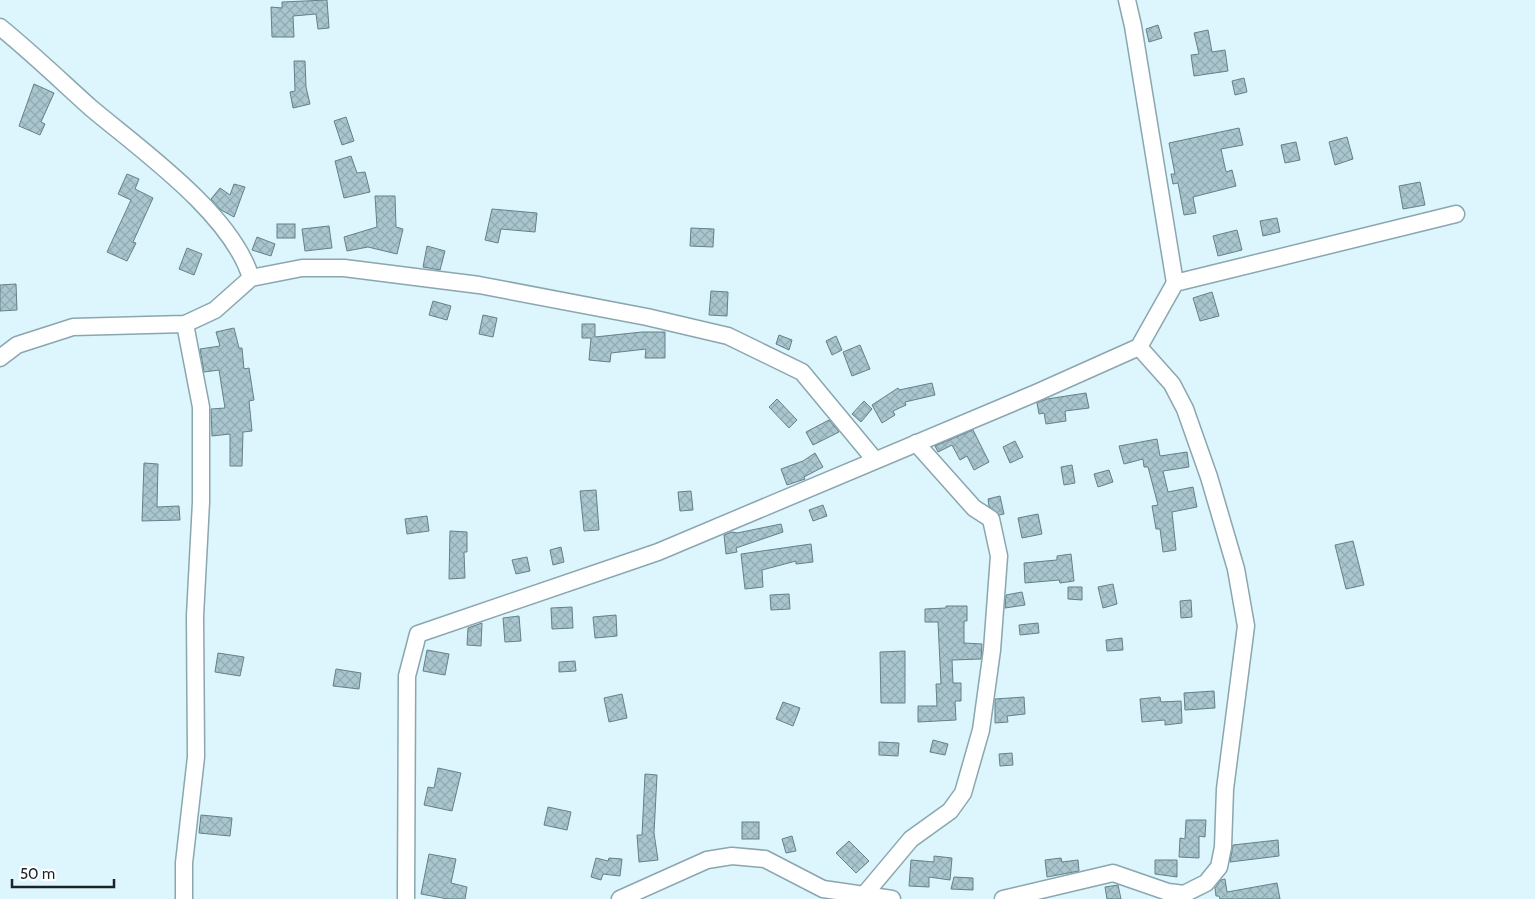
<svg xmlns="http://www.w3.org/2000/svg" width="1535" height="899" font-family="Cabin,sans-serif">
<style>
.building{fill:url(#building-cross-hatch);stroke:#648089}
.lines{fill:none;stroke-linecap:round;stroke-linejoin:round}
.minor-casing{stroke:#8aa6af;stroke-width:19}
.minor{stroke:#fff;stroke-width:16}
</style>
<defs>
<pattern id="building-cross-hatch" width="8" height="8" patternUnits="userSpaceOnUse" patternTransform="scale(1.25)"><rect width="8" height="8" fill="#a9c6cf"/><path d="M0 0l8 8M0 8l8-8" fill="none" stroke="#91aab2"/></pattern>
</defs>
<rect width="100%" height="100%" fill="#ddf5fc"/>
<g class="building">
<path d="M327,0l2,28 -11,1 -2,-15 -23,2 1,21h-22l-1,-30 11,1v-6z"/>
<path d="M1158,25l4,13 -13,4 -3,-13z"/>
<path d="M1208,30l4,22 13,-2 3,21 -34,5 -3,-21 8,-1 -5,-21z"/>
<path d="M294,61h11l1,26 4,17 -17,4 -3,-16 5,-1z"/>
<path d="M1244,78l3,14 -12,3 -3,-14z"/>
<path d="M34,84l20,9 -13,29 4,2 -5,11 -21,-9z"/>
<path d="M346,117l8,24 -12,4 -8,-24z"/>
<path d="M1239,128l4,17 -22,4 5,23 6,-2 4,16 -43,11 3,16 -12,2 -6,-32 -5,1 -2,-10h4l-6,-31z"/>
<path d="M1347,137l6,22 -18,6 -6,-23z"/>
<path d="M1296,142l4,18 -15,3 -4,-18z"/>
<path d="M351,156l6,17 8,-1 5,20 -26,6 -9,-37z"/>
<path d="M127,174l12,5 -4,10 18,9 -20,44 3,1 -9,18 -20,-9 24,-52 -13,-6z"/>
<path d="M1420,182l5,23 -22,4 -4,-23z"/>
<path d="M234,184l11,3 -11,30 -13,-7 -10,-11 9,-11 10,7z"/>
<path d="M375,196h20l1,31 7,2 -6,25 -29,-7 -21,4 -3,-14 33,-10z"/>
<path d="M492,209l45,4 -2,19 -34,-3 -3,14 -13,-3z"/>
<path d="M1277,218l3,14 -17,4 -3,-15z"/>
<rect x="277" y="224" width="18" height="14"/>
<path d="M329,226l3,22 -27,3 -3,-22z"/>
<path d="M691,228l23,1 -1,18 -23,-1z"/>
<path d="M1237,230l5,20 -24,6 -5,-20z"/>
<path d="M257,237l18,7 -4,12 -19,-6z"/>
<path d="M427,246l18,5 -5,19 -17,-3z"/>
<path d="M187,248l15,6 -8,21 -15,-6z"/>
<path d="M16,284l1,26 -17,1v-26z"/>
<path d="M711,291l17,1 -1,24 -18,-1z"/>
<path d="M1212,292l7,24 -19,5 -7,-23z"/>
<path d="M433,301l18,5 -4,14 -18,-5z"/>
<path d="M483,315l14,3 -4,19 -14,-3z"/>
<path d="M582,324h13v13l47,-5h23v26h-20l1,-9 -35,4 -1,9 -21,-2 2,-22h-9z"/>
<path d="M234,328l5,20h3l2,21 5,-1 5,32 -5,1 3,30 -9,1 -1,34h-12v-32l-18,2 -1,-27 14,-1 -6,-38 -15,2 -4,-23 20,-3 -4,-14z"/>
<path d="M779,335l13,5 -3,10 -13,-6z"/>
<path d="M836,336l6,14 -10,5 -6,-14z"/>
<path d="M860,345l10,24 -18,7 -9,-24z"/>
<path d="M932,383l3,12 -30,7 1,3 -13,6 2,4 -13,8 -10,-18 26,-17 1,2z"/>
<path d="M1086,393l3,15 -24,3 1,10 -20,3 -2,-11 -5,1 -2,-11 10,-4z"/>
<path d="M777,399l20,21 -8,8 -20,-21z"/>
<path d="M864,401l8,8 -11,13 -9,-8z"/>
<path d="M829,420l10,12 -26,13 -7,-13z"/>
<path d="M973,430l16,32 -15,8 -7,-14 -7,4 -8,-15 -14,7 -3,-6z"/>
<path d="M1157,439l3,17 27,-4 2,15 -26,4 5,21 25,-5 4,20 -25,5 4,38 -13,2 -3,-23h-4l-4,-23 6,-1 -10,-38h-4l-1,-8 -19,5 -5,-18z"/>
<path d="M1015,441l8,16 -13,6 -7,-16z"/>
<path d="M815,453l8,14 -19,10 1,2 -18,6 -6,-16 22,-8z"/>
<path d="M144,463l14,1 -1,43 22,-1 1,14 -38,1z"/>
<path d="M1072,465l3,18 -11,2 -3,-18z"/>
<path d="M1109,470l4,12 -15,5 -4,-13z"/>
<path d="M596,490l3,40 -15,1 -4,-40z"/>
<path d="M691,491l2,19 -13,1 -2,-19z"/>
<path d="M1000,496l4,18 -5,1 -10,-9 -1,-7z"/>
<path d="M823,505l4,11 -14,5 -4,-11z"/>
<path d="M1038,514l4,20 -20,4 -4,-20z"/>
<path d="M427,516l2,15 -22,3 -2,-15z"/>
<path d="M781,524l2,8 -47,16 1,4 -11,2 -2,-19 8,-3 5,1z"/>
<path d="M450,531l17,1v20h-3l1,26 -16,1z"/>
<path d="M1353,541l11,44 -18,4 -11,-44z"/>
<path d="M811,544l2,18 -17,2v-3l-34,9 1,17 -18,2 -4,-35z"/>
<path d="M561,547l3,15 -11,3 -3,-15z"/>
<path d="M1071,554l3,27 -14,2 -1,-3 -34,3 -1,-20 33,-3v-4z"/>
<path d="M527,557l3,14 -14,3 -4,-14z"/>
<path d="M1113,584l4,20 -14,4 -5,-21z"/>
<path d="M1068,587h14v13l-14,-1z"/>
<path d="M1022,592l3,13 -20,3 1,-13z"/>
<path d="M789,594l1,15 -19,1 -1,-15z"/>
<path d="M1191,600l1,17 -11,1 -1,-17z"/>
<path d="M946,606h21v15h-3v22l18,1 -1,15 -29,1 1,23h8v18h-6l1,19 -38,2v-16h19l-1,-22h5l-3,-62h-13v-13l21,-1z"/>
<path d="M572,607l1,21 -21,1 -1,-21z"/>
<path d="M616,615l1,21 -22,2 -2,-21z"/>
<path d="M519,616l2,25 -16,1 -2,-24z"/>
<path d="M482,623l-1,23 -14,-1 1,-17z"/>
<path d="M1038,623l1,10 -19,2 -1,-10z"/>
<path d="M1122,638l1,12 -16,1 -1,-11z"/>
<path d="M427,650l22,4 -4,21 -22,-4z"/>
<path d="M905,651v52h-24l-1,-51z"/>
<path d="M218,653l26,4 -4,19 -25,-4z"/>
<path d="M575,661l1,10 -17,1v-10z"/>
<path d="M336,669l25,4 -2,16 -26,-3z"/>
<path d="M1214,691l1,17 -30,2 -1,-17z"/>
<path d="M622,694l5,24 -18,4 -5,-24z"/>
<path d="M1024,697l1,17 -18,2 1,6 -13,1v-24z"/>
<path d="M1160,697l1,5 20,-1 1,22 -17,2v-5l-23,2 -2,-23z"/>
<path d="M783,702l17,6 -7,18 -17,-7z"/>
<path d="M933,740l15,4 -3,11 -15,-3z"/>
<path d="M879,742l20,1 -1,13 -19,-1z"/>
<path d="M1012,753l1,12 -13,1 -1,-12z"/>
<path d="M438,768l23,5 -9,38 -28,-6 4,-18 6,1z"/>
<path d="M645,774l12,1 -3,58 4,27 -19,2 -2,-27h5z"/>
<path d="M548,807l23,5 -4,18 -23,-5z"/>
<path d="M201,815l31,3 -2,18 -31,-3z"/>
<path d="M1186,820h20l-1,17 -6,-1v22l-20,-1 1,-19 5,1z"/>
<rect x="742" y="822" width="17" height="17"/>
<path d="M792,836l4,15 -10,2 -4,-14z"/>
<path d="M1278,840l1,16 -49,6 3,-17z"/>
<path d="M849,841l20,20 -13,12 -20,-20z"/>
<path d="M429,854l27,5 -5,24 16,4 -2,12h-17l-27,-5z"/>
<path d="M934,856l18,2 -2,22 -21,-3v10l-20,-1 2,-26 23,2z"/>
<path d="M596,858l12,3 1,-3 13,1 -2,17 -17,-2 -2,6 -10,-3z"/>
<path d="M1061,858l1,4 16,-2 1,11 -32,6 -2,-17z"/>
<path d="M1155,860h22v17l-22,-3z"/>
<path d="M954,877l19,1v12l-22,-1z"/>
<path d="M1225,879l2,13 50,-9 3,16h-60l-1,-3h-3l-1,-8 6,-8z"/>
<path d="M1118,885l3,14h-14l-2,-12z"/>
</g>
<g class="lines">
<defs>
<g id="minor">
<path d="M1127,0l6,26 42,257"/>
<path d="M0,27c32,26 61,54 91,81 50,42 141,106 160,170"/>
<path d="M0,358l17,-13 56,-18 112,-3 30,-14 36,-32 51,-10h42l135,17 168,32 81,19 74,36 73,88"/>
<path d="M864,895l47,-56 39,-28 13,-18 18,-63 11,-80 7,-94 -8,-37 -17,-11 -58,-65"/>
<path d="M184,899v-36l12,-106 -1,-141 6,-114v-95l-16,-83"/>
<path d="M406,899l1,-223 11,-42 240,-82 378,-159 103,-46 36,-64 281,-69"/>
<path d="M620,899l87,-39 25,-4 33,3 58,30 69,10"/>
<path d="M1003,899l110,-26 55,19 16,2 22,-11 13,-16 4,-20 2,-58 21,-163 -10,-57 -27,-92 -24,-68 -13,-25 -33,-37"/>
</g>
</defs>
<use href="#minor" class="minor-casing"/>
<use href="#minor" class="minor"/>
</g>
<path d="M12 879v8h102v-8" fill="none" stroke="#192428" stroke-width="2.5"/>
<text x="20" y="879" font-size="15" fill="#192428" stroke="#ffffff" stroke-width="4" paint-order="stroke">50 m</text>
</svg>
